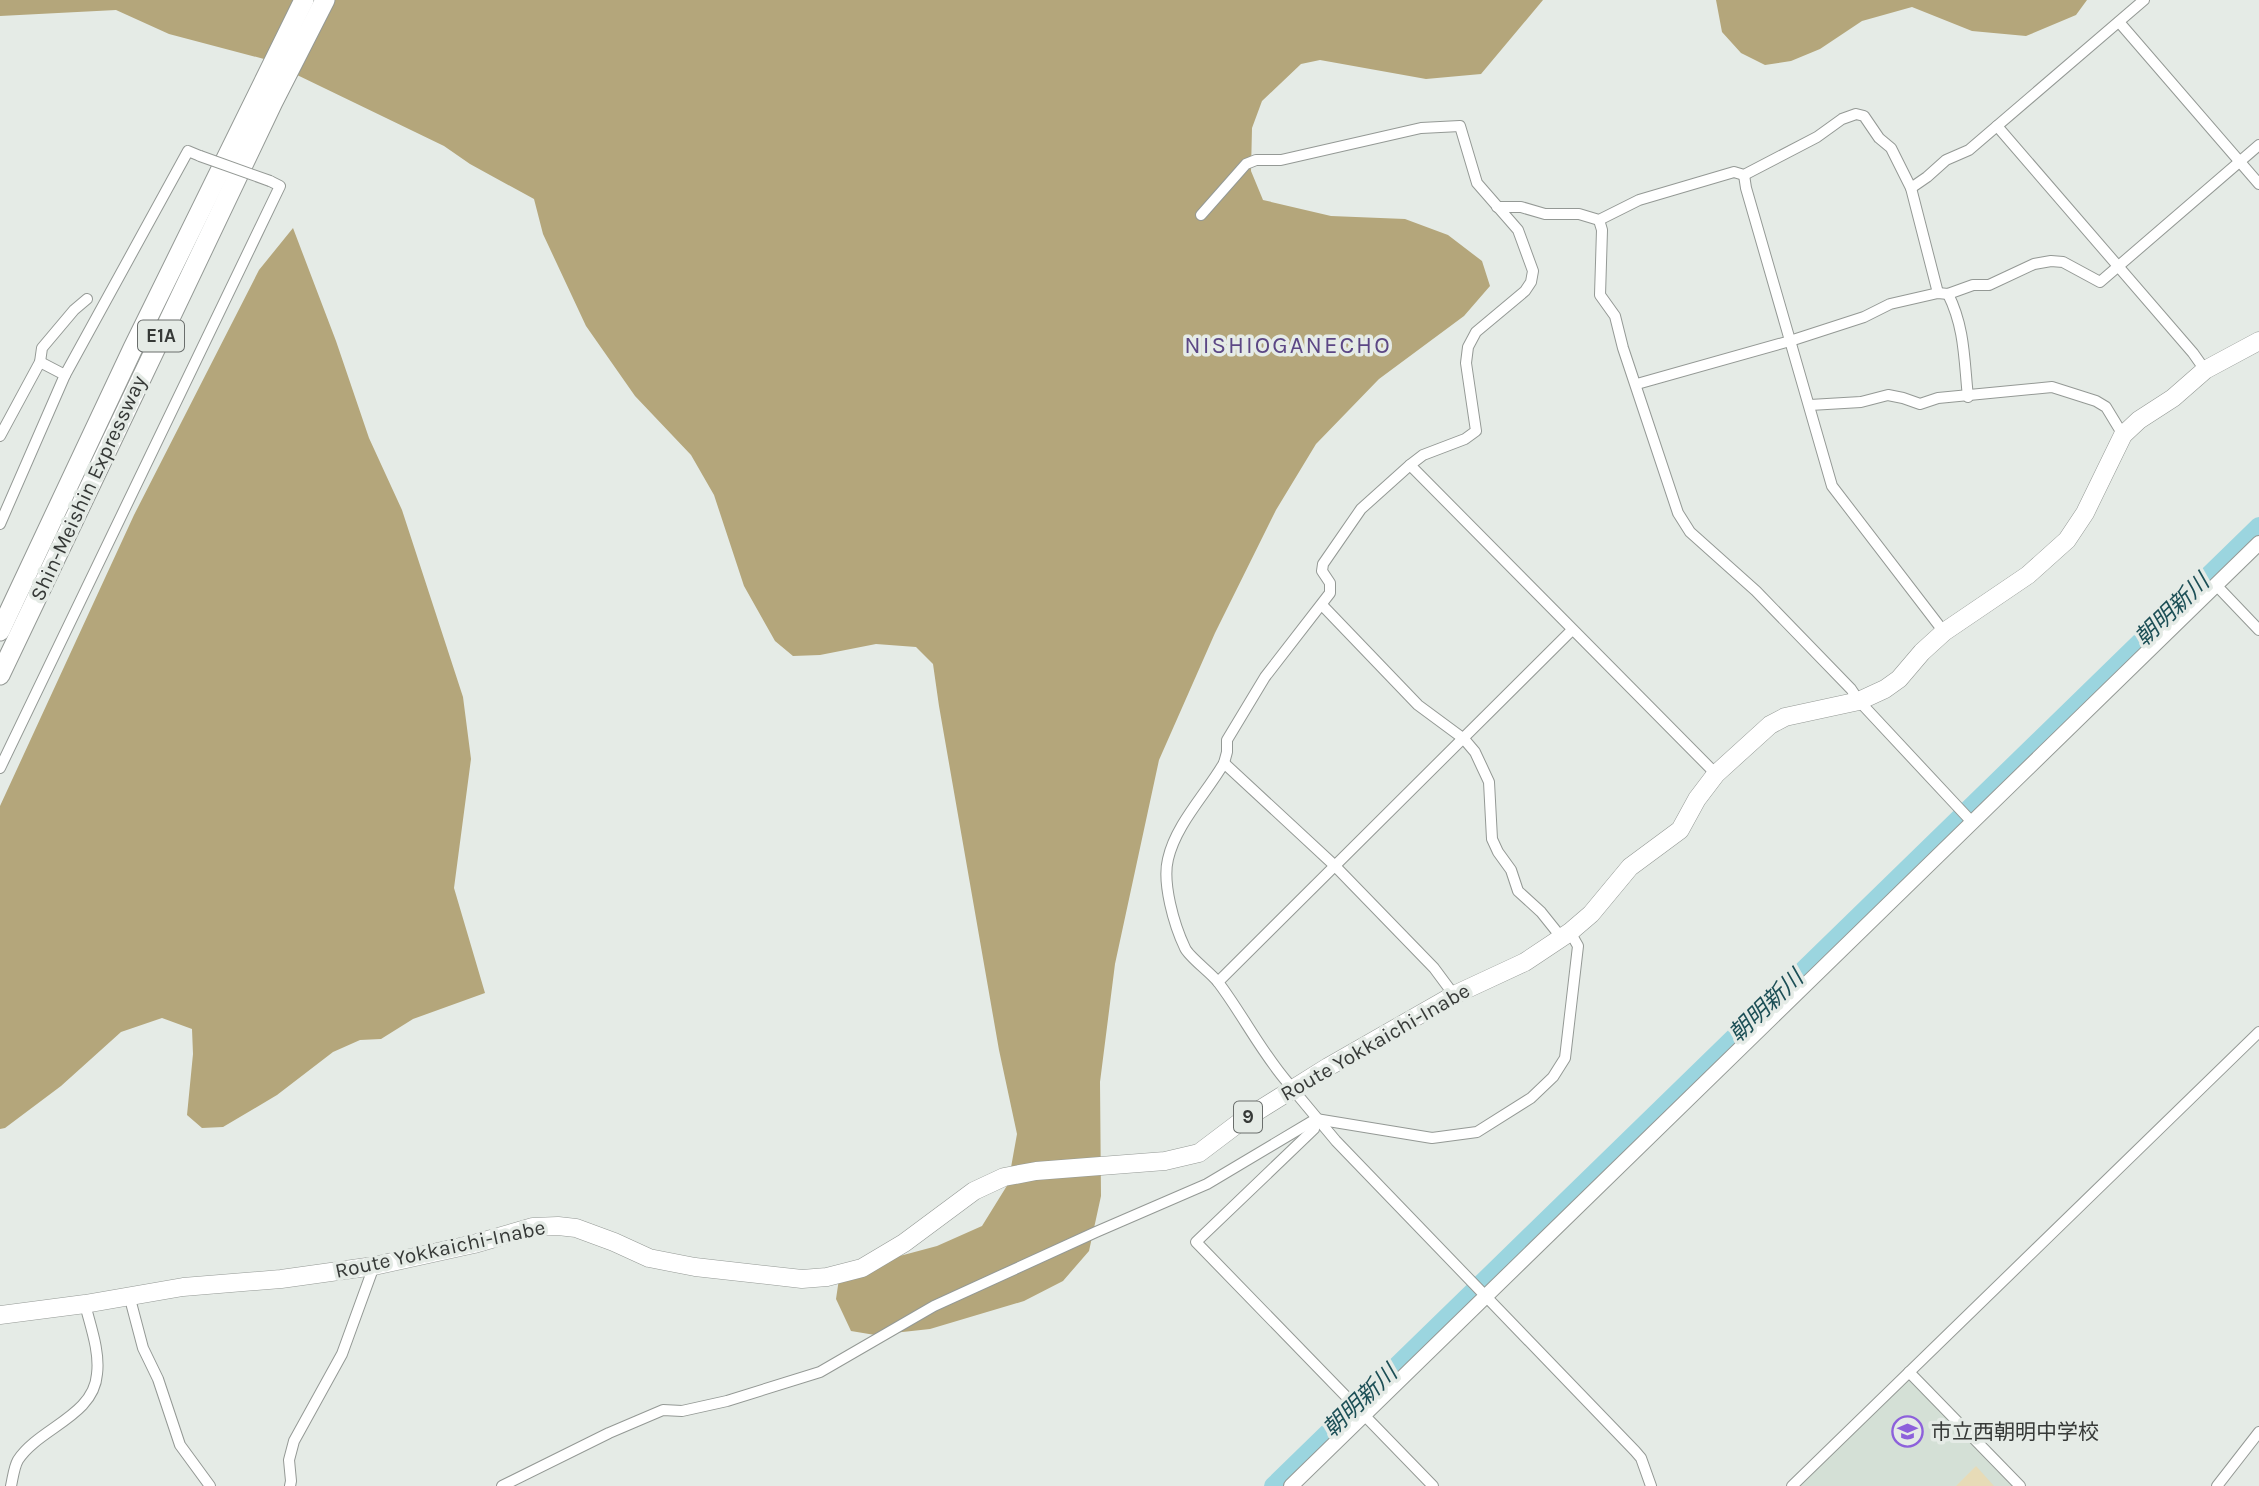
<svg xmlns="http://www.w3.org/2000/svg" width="2259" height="1486" font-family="Karla,'Noto Sans JP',sans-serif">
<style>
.built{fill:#d4e0d6}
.green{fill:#e7dbb7}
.forest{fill:#b4a67b}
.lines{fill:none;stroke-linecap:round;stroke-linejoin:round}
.river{stroke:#9bd5df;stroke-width:18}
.minor-casing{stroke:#949995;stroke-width:12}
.tertiary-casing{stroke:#949995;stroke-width:16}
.primary-casing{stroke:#949995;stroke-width:19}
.motorway-casing{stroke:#949995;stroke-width:21}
.minor{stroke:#fff;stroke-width:10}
.tertiary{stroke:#fff;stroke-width:14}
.primary{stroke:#fff;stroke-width:18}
.motorway{stroke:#fff;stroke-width:19}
.minor-bridge-casing{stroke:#949995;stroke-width:12;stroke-linecap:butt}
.minor-bridge{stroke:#fff;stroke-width:10}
.labels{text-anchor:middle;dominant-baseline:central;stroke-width:7;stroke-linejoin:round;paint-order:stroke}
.shield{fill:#e5ebe6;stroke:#6a6e6c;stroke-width:2}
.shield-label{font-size:19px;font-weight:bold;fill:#363937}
.street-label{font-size:21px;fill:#363937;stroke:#e5ebe6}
.poi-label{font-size:21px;fill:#363937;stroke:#e5ebe6;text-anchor:start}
.water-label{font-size:23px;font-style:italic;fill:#1c4f56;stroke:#e5ebe6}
.quarter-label{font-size:24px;letter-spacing:2px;fill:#5c4785;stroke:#e5ebe6}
</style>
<rect width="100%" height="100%" fill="#e5ebe6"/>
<path class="built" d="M1910,1378l102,108h-213z"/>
<path class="green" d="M1976,1466l18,20h-38z"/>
<g class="forest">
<path d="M0,0h1543l-62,74 -55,5 -106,-19 -19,4 -39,37 -10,27 -1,43 12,29 68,16 74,3 43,16 34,26 8,25 -26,30 -85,63 -63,65 -40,66 -61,123 -56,127 -44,204 -15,118 1,114 -12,55 -26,30 -39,20 -94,28 -55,6 -24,-4 -15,-32 4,-27 97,-26 45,-20 26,-42 9,-50 -18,-84 -60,-344 -6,-42 -17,-17 -40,-3 -56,11 -27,1 -18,-15 -31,-55 -30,-91 -23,-40 -56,-59 -49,-70 -43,-92 -9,-35 -64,-35 -26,-18 -180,-87 -95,-25 -53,-24 -116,6z"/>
<path d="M1716,0h371l-11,15 -50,21 -54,-5 -60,-24 -50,14 -42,28 -29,12 -26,4 -24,-12 -19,-21z"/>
<path d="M293,228l43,113 33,97 33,72 61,187 8,62 -17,129 31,105 -72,26 -32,20 -21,1 -27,12 -56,43 -54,32 -21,1 -15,-13 6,-61 -1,-25 -30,-11 -41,14 -60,54 -56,42 -5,1v-323l134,-291 125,-245z"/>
</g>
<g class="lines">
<path class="river" d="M1273,1486l986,-960"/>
<defs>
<g id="minor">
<path d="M2119,22l140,162"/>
<path d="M1997,126l196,227 12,17"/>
<path d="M1744,175l2,13 86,298 112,146"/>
<path d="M1911,188l16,-11 19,-17 23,-10 175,-150"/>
<path d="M1497,207h24l24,7h34l20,6 40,-20 95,-28 10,3 73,-38 25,-18 14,-5 8,2 15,22 12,10 20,40 27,105"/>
<path d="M1201,215l45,-51 10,-4h25l140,-32 39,-2 17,57 41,47 15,41 -2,11 -6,9 -49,41 -8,15 -2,16 10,68 -11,8 -42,16 -13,10 -49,44 -38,55 -1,7 8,12v10l-65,84 -38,63v12l-3,11c-18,31 -48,61 -56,96 -6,24 6,66 17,89 4,9 25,24 33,34 25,33 43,70 70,101"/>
<path d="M1599,220l3,10 -2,65 15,21 8,32 55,165 12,19 66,59 95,98 8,12 112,120"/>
<path d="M1948,294c17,34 16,66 20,103"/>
<path d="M65,375l123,-224 12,5"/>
<path d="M1637,384l153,-43 74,-24 26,-13 48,-11 10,1 25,-9h16l45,-21 17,-3 12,1 37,20 159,-137"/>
<path d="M1810,405l51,-3 27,-7 15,3 17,6 18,-6 114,-11 44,14 10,6 17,28"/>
<path d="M0,436l40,-74 2,-14 32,-38 13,-11"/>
<path d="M1410,465l306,309"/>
<path d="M0,524l65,-149 -25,-13"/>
<path d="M2216,585l43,45"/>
<path d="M1322,605l96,100 46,34 11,13 14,30 3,57 6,13 13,18 7,21 23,21 20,25"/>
<path d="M1224,763l110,102 100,103 20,27"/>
<path d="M0,768l280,-582 -10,-5"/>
<path d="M1218,982l354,-352"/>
<path d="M1296,1093l40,48 299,310 6,7 10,28"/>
<path d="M1316,1119l-2,10 -118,113 237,244"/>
<path d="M129,1295l14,53 15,31 22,66 30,41"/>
<path d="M1909,1372l111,114"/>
<path d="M11,1486c2,-9 3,-19 7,-26 21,-32 76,-44 79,-86 3,-23 -7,-49 -12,-70"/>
<path d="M290,1486l1,-5 -2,-21 5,-19 48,-87 32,-88"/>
<path d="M502,1486l107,-53 54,-23 19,1 45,-10 93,-29 114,-66 162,-74 111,-48 109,-65 116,19 45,-6 54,-34 22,-21 12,-19 13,-112 -8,-14"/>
<path d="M1792,1486l467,-454"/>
<path d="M2217,1486l42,-54"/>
</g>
<path id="tertiary" d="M1291,1486c322,-315 645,-629 968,-943"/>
<path id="primary" d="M0,1315l85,-11 98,-17 98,-8 93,-13 100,-22 59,-17 25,-1 18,2 38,14 35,16 46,9 107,12 25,-2 35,-9 42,-25 70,-52 30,-14 32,-6 129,-10 34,-8 41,-31 88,-55 126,-72 71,-33 45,-30 21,-18 39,-47 50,-37 17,-31 19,-25 54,-49 15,-8 74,-16 26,-12 14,-10 23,-27 22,-20 84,-57 39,-35 18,-27 38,-78 16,-15 34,-22 32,-28 54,-29"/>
<g id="motorway">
<path d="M0,631l133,-283 171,-348"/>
<path d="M0,675l273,-573 52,-102"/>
</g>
</defs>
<use href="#minor" class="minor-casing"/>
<use href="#tertiary" class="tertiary-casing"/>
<use href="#primary" class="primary-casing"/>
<use href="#motorway" class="motorway-casing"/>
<use href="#minor" class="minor"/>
<use href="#tertiary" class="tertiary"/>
<use href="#primary" class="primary"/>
<use href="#motorway" class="motorway"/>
<defs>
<path id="minor-bridge" d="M200,156l70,25"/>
</defs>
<use href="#minor-bridge" class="minor-bridge-casing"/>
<use href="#minor-bridge" class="minor-bridge"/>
</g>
<defs>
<symbol id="school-ring" viewBox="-11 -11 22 22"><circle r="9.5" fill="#e5ebe6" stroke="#8d61db" stroke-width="1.5"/><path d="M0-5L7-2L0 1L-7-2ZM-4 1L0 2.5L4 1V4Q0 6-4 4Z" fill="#8d61db"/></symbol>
</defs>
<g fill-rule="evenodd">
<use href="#school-ring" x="1890" y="1414" width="35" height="35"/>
</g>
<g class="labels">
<g class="shield">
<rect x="138" y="320.5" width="46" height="31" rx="5"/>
<rect x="1234" y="1101.5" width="28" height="31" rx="5"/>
</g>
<g class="shield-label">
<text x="161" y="336">E1A</text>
<text x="1248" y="1117">9</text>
</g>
<g class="street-label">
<text transform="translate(88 488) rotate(-65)">Shin-Meishin Expressway</text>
<text transform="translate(1375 1042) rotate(-30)">Route Yokkaichi-Inabe</text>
<text transform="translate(440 1249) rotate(-12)">Route Yokkaichi-Inabe</text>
</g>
<g class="poi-label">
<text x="1931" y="1432">市立西朝明中学校</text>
</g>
<g class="water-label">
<text transform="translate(2172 610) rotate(-44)">朝明新川</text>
<text transform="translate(1766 1006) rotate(-44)">朝明新川</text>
<text transform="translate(1360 1401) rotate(-44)">朝明新川</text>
</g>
<g class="quarter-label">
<text x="1288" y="345">NISHIOGANECHO</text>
</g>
</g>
</svg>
